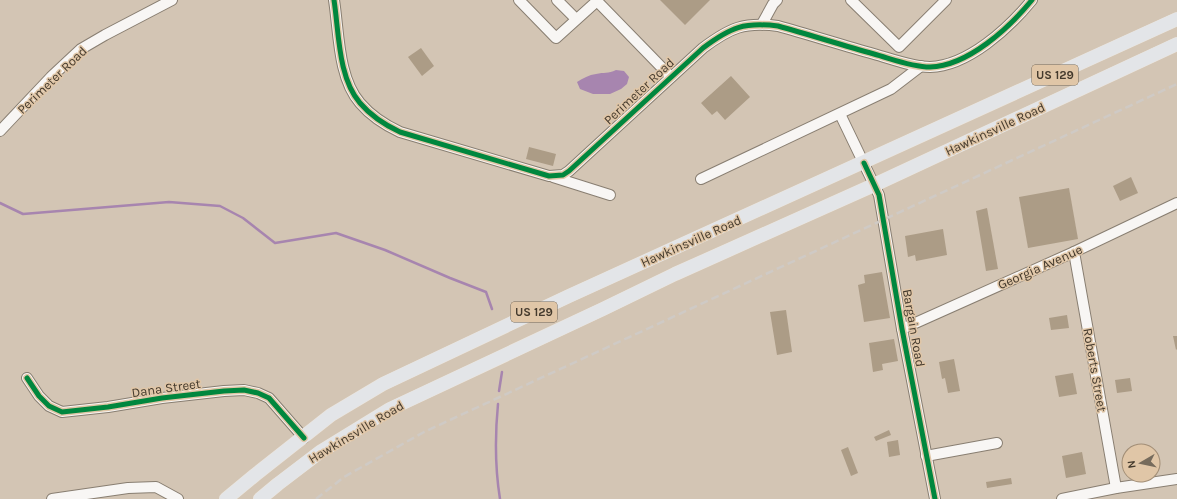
<svg xmlns="http://www.w3.org/2000/svg" width="1177" height="499" font-family="Karla,sans-serif">
<style>
.water{fill:#a785af}
.lines{fill:none;stroke-linecap:round;stroke-linejoin:round}
.stream{stroke:#a785af;stroke-width:2.5}
.building{fill:#ac9c86}
.minor-casing{stroke:#887e71;stroke-width:12}
.major-casing{stroke:#ebe5dd;stroke-width:14}
.minor{stroke:#f8f6f4;stroke-width:10}
.major{stroke:#e3e5e8;stroke-width:13}
.rail{stroke:#cfcac5;stroke-width:2.5;stroke-dasharray:8 4;stroke-linecap:butt}
.cycleway-casing{stroke:#e0c6a7;stroke-width:8}
.cycleway{stroke:#00873e;stroke-width:5}
.labels{text-anchor:middle;dominant-baseline:central;stroke-width:3;stroke-linejoin:round;paint-order:stroke}
.shield{fill:#e0c6a7;stroke:#736452;stroke-width:1}
.shield-label{font-size:12px;font-weight:bold;fill:#443a2d}
.street-label{font-size:13px;fill:#443a2d;stroke:#e0c6a7}
</style>
<rect width="100%" height="100%" fill="#d3c5b4"/>
<path class="water" d="M616,70l8,1 5,6 -2,7 -6,5 -11,5h-17l-13,-5 -3,-7c6,-4 12,-7 19,-8 8,-2 12,0 20,-4z"/>
<g class="lines">
<g class="stream">
<path d="M0,203l23,11 146,-12 51,4 23,12 32,25 61,-10 49,17 65,28 36,14 6,17"/>
<path d="M499,391l3,-19"/>
<path d="M498,404c-3,31 -3,64 2,95"/>
</g>
</g>
<g class="building">
<path d="M660,0h50l-25,25z"/>
<path d="M421,48l13,18 -12,10 -14,-19z"/>
<path d="M731,76l19,21 -25,23 -8,-9 -5,4 -11,-12z"/>
<path d="M529,147l27,7 -3,12 -27,-7z"/>
<path d="M1131,177l7,16 -18,8 -7,-15z"/>
<path d="M1069,188l9,51 -50,9 -9,-51z"/>
<path d="M987,208l11,61 -12,2 -10,-60z"/>
<path d="M943,229l4,26 -31,6 -1,-6 -7,2 -3,-21z"/>
<path d="M882,272l8,46 -26,4 -6,-37 7,-2 -1,-8z"/>
<path d="M786,310l6,42 -15,3 -7,-43z"/>
<path d="M1067,315l2,13 -18,2 -2,-12z"/>
<path d="M1173,336h4v13l-1,1z"/>
<path d="M894,339l4,22 -16,3 1,6 -10,2 -4,-29z"/>
<path d="M954,359l6,32 -12,2 -3,-15 -3,1 -3,-17z"/>
<path d="M1073,373l4,21 -18,3 -4,-21z"/>
<path d="M1130,378l2,13 -15,2 -2,-13z"/>
<path d="M889,430l2,5 -15,6 -2,-4z"/>
<path d="M898,440l2,15 -11,2 -2,-15z"/>
<path d="M848,447l10,26 -7,3 -10,-26z"/>
<path d="M1082,452l4,22 -20,4 -4,-22z"/>
<path d="M1011,478l1,6 -25,4 -1,-6z"/>
</g>
<g class="lines">
<defs>
<g id="minor">
<path d="M334,0c5,32 4,78 26,103 11,13 25,22 40,29l149,44 14,-1 6,-4 134,-123c28,-21 41,-26 75,-22 32,9 64,19 96,28 18,5 38,13 56,13 38,-1 79,-39 102,-67"/>
<path d="M519,0l37,38 41,-37"/>
<path d="M557,0l19,19"/>
<path d="M596,0l75,77"/>
<path d="M851,0l48,47 47,-47"/>
<path d="M762,24l11,-20 4,-4"/>
<path d="M840,114l39,81 23,134 33,170"/>
<path d="M0,131l51,-54 30,-28 24,-14 67,-35"/>
<path d="M553,177l57,18"/>
<path d="M701,179l190,-90 30,-23"/>
<path d="M1074,252l42,236"/>
<path d="M902,329l172,-77 103,-49"/>
<path d="M27,378l12,18 10,10 13,6 46,-5 54,-9 62,-7 20,-1 14,3 11,5 35,40"/>
<path d="M926,456l71,-13"/>
<path d="M52,499l76,-11 28,-1 22,12"/>
<path d="M1062,499l54,-11 61,-9"/>
</g>
<g id="major">
<path d="M226,499l29,-24 76,-60 52,-31 186,-88 608,-277"/>
<path d="M260,499l18,-15 42,-32 70,-43 213,-100 72,-35 199,-89 303,-141"/>
</g>
</defs>
<use href="#minor" class="minor-casing"/>
<use href="#major" class="major-casing"/>
<use href="#minor" class="minor"/>
<use href="#major" class="major"/>
<path class="rail" d="M316,499l28,-22 80,-45 753,-348"/>
<defs>
<g id="cycleway">
<path d="M334,0c5,32 4,78 26,103 11,13 25,22 40,29l149,44 14,-1 6,-4 134,-123c28,-21 41,-26 75,-22 32,9 64,19 96,28 18,5 38,13 56,13 38,-1 79,-39 102,-67"/>
<path d="M864,163l15,32 23,134 33,170"/>
<path d="M27,378l12,18 10,10 13,6 46,-5 54,-9 62,-7 20,-1 14,3 11,5 35,40"/>
</g>
</defs>
<use href="#cycleway" class="cycleway-casing"/>
<use href="#cycleway" class="cycleway"/>
</g>
<g class="labels">
<g class="shield">
<rect x="1032" y="65" width="46" height="20" rx="3"/>
<rect x="511" y="302" width="46" height="20" rx="3"/>
</g>
<g class="shield-label">
<text x="1055" y="75">US 129</text>
<text x="534" y="312">US 129</text>
</g>
<g class="street-label">
<text transform="translate(52 80) rotate(-44)">Perimeter Road</text>
<text transform="translate(639 91) rotate(-43)">Perimeter Road</text>
<text transform="translate(995 129) rotate(-25)">Hawkinsville Road</text>
<text transform="translate(691 241) rotate(-24)">Hawkinsville Road</text>
<text transform="translate(1040 267) rotate(-24)">Georgia Avenue</text>
<text transform="translate(914 328) rotate(80)">Bargain Road</text>
<text transform="translate(1095 370) rotate(80)">Roberts Street</text>
<text transform="translate(166 388) rotate(-8)">Dana Street</text>
<text transform="translate(356 432) rotate(-31)">Hawkinsville Road</text>
</g>
</g>
<g transform="translate(1141 463) rotate(261)"><circle r="19" fill="#e0c6a7" stroke="#a28e76"/>
<path d="M0-3L7 15L0 10L-7 15Z" fill="#766b5c"/>
<text y="-6" font-size="11" font-weight="bold" text-anchor="middle" fill="#443a2d">N</text>
</g>
</svg>
